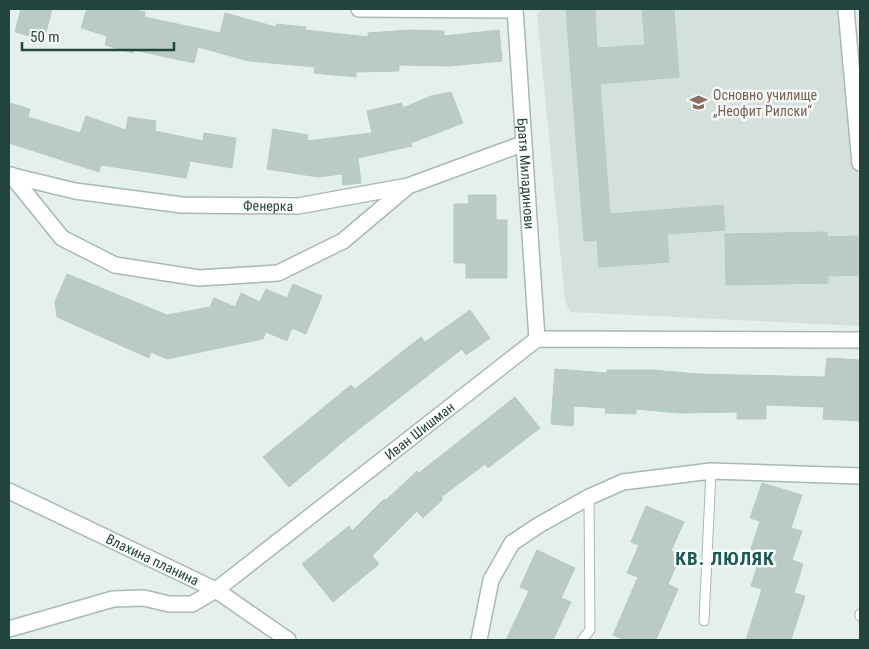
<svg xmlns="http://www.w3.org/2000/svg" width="869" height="649" font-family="'Roboto Condensed',sans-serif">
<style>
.built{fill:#d3e0dc}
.building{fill:#bacbc6;stroke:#b7cac5}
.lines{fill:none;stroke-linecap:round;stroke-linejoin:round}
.lane-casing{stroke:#a7b9b5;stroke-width:11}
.street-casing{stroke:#a7b9b5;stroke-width:18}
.lane{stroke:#fff;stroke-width:9}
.street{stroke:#fff;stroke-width:15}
.labels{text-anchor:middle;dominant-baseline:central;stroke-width:5;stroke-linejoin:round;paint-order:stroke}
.education-label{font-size:14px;fill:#785e54;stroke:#f6fbf9;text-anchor:start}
.street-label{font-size:14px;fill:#22443f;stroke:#f6fbf9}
.district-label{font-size:19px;font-weight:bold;letter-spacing:1px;fill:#1b5952;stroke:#f6fbf9}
</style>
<rect width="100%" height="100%" fill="#e5f0ec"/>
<path class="built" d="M541,9h303l16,183v134l-290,-14 -5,-11 -28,-287z"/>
<g class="building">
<path d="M21,9h31l-8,31 -29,-8z"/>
<path d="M87,9h46l12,3 -1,5 76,16 5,-20 51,14v-3l30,3 -1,3 63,7v-4l43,-3 33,1v5l55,-6 3,31 -53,5 -50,-1v6l-43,1v5l-42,-4 1,-6 -66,-6 -51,-14 -4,16 -60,-13 -1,3 -28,-8 2,-9 -26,-8z"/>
<path d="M566,9h29l2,39 48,-3 -3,-36h32l5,68 -79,7 10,130 113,-9 2,25 -58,4 2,28 -70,5 -2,-27 -13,1z"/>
<path d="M451,92l12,31 -52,20 1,3 -54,12 3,25 -18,2 -1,-11 -24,3 -51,-8 6,-40 35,6 -1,6 65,-8 -5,-22 35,-8 1,5 28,-12z"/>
<path d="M9,103l21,6 -2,8 52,16 6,-17 40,14 2,-13 28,4 -1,10 48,10 1,-8 32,5 -4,30 -42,-7 -4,17 -85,-13 -2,7 -90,-29z"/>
<path d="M468,195h28v25h11v58h-41v-15h-12v-59h15z"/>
<path d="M827,232v5l31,-1v39l-30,1v7l-102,2 -1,-51z"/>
<path d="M67,274l100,41 43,-8 4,-9 21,9 6,-14 19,9 6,-13 21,9 6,-14 29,12 -16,38 -14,-6 -5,13 -21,-9 -3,7 -96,20 -16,-7 -2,6 -92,-41 -2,-15z"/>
<path d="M470,310l20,28 -24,17 -4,-6 -117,91 -56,47 -26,-30 88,-72 4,4 66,-52 4,5z"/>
<path d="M827,358l33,2 -1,61 -36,-2 1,-12 -58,-2v14h-29v-7l-57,1 -44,-4v5l-31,-1 1,-5 -32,-2 -1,20 -22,-2 4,-55 52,4v-3h45l46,4 127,3z"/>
<path d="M515,397l25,31 -52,40 -3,-4 -44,33 2,2 -20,19 -6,-7 -45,45 7,8 -46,38 -31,-38 47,-38 3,5 32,-32 2,1 31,-29 2,2z"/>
<path d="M762,483l40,12 -11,33 11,3 -10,29 11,4 -9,29 11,3 -14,44h-45l16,-51 -11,-3 10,-31 -11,-3 10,-31 -10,-3z"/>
<path d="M646,506l38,16 -13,29 10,4 -13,29 10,5 -22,51h-31l-12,-5 25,-58 -11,-4 12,-28 -8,-3z"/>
<path d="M537,550l38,18 -14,30 10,4 -18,38h-47l23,-49 -9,-4z"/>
</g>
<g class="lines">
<defs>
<g id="lane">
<path d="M860,616v-2"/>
<path d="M704,621l7,-150"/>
<path d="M582,640l8,-10 -1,-133"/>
</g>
<g id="street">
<path d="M359,9l156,1"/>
<path id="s1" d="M515,9l22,330"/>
<path d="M846,9l14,154"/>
<path id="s2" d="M9,175l66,16 107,14 116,1 110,-20 114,-42"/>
<path d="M11,175l51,63 53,27 84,13 79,-5 65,-32 64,-54"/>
<path id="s3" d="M9,491l207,99 72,50"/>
<path id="s4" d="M9,629l104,-30 31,-1 25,6h23l24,-14 321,-251 323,1"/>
<path d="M479,640l12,-60 21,-37 27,-18 50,-28 34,-15 88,-11 149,5"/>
</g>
</defs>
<use href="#lane" class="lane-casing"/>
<use href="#street" class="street-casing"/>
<use href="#lane" class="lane"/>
<use href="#street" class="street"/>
</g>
<defs>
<symbol id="school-bare" viewBox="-9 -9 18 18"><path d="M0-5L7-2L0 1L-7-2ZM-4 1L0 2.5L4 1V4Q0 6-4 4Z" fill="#8d6e63" stroke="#f6fbf9" stroke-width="2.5" paint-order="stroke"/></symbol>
</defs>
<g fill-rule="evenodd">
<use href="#school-bare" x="686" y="90" width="25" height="25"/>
</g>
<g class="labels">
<g class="education-label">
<text x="713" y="95">Основно училище<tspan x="713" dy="16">„Неофит Рилски“</tspan></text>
</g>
<g class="street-label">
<text stroke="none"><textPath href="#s1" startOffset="165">Братя Миладинови</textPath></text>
<text stroke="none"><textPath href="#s2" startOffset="262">Фенерка</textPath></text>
<text stroke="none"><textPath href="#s4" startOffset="474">Иван Шишман</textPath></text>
<text stroke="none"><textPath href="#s3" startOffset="159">Влахина планина</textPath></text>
</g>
<g class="district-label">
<text x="725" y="558">КВ. ЛЮЛЯК</text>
</g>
</g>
<rect width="869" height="649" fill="none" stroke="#22443f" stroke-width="20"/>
<path d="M22 42v8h152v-8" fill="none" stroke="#22443f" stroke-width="2.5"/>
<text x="30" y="42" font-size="15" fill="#22443f" stroke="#f6fbf9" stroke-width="4" paint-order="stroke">50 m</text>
</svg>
